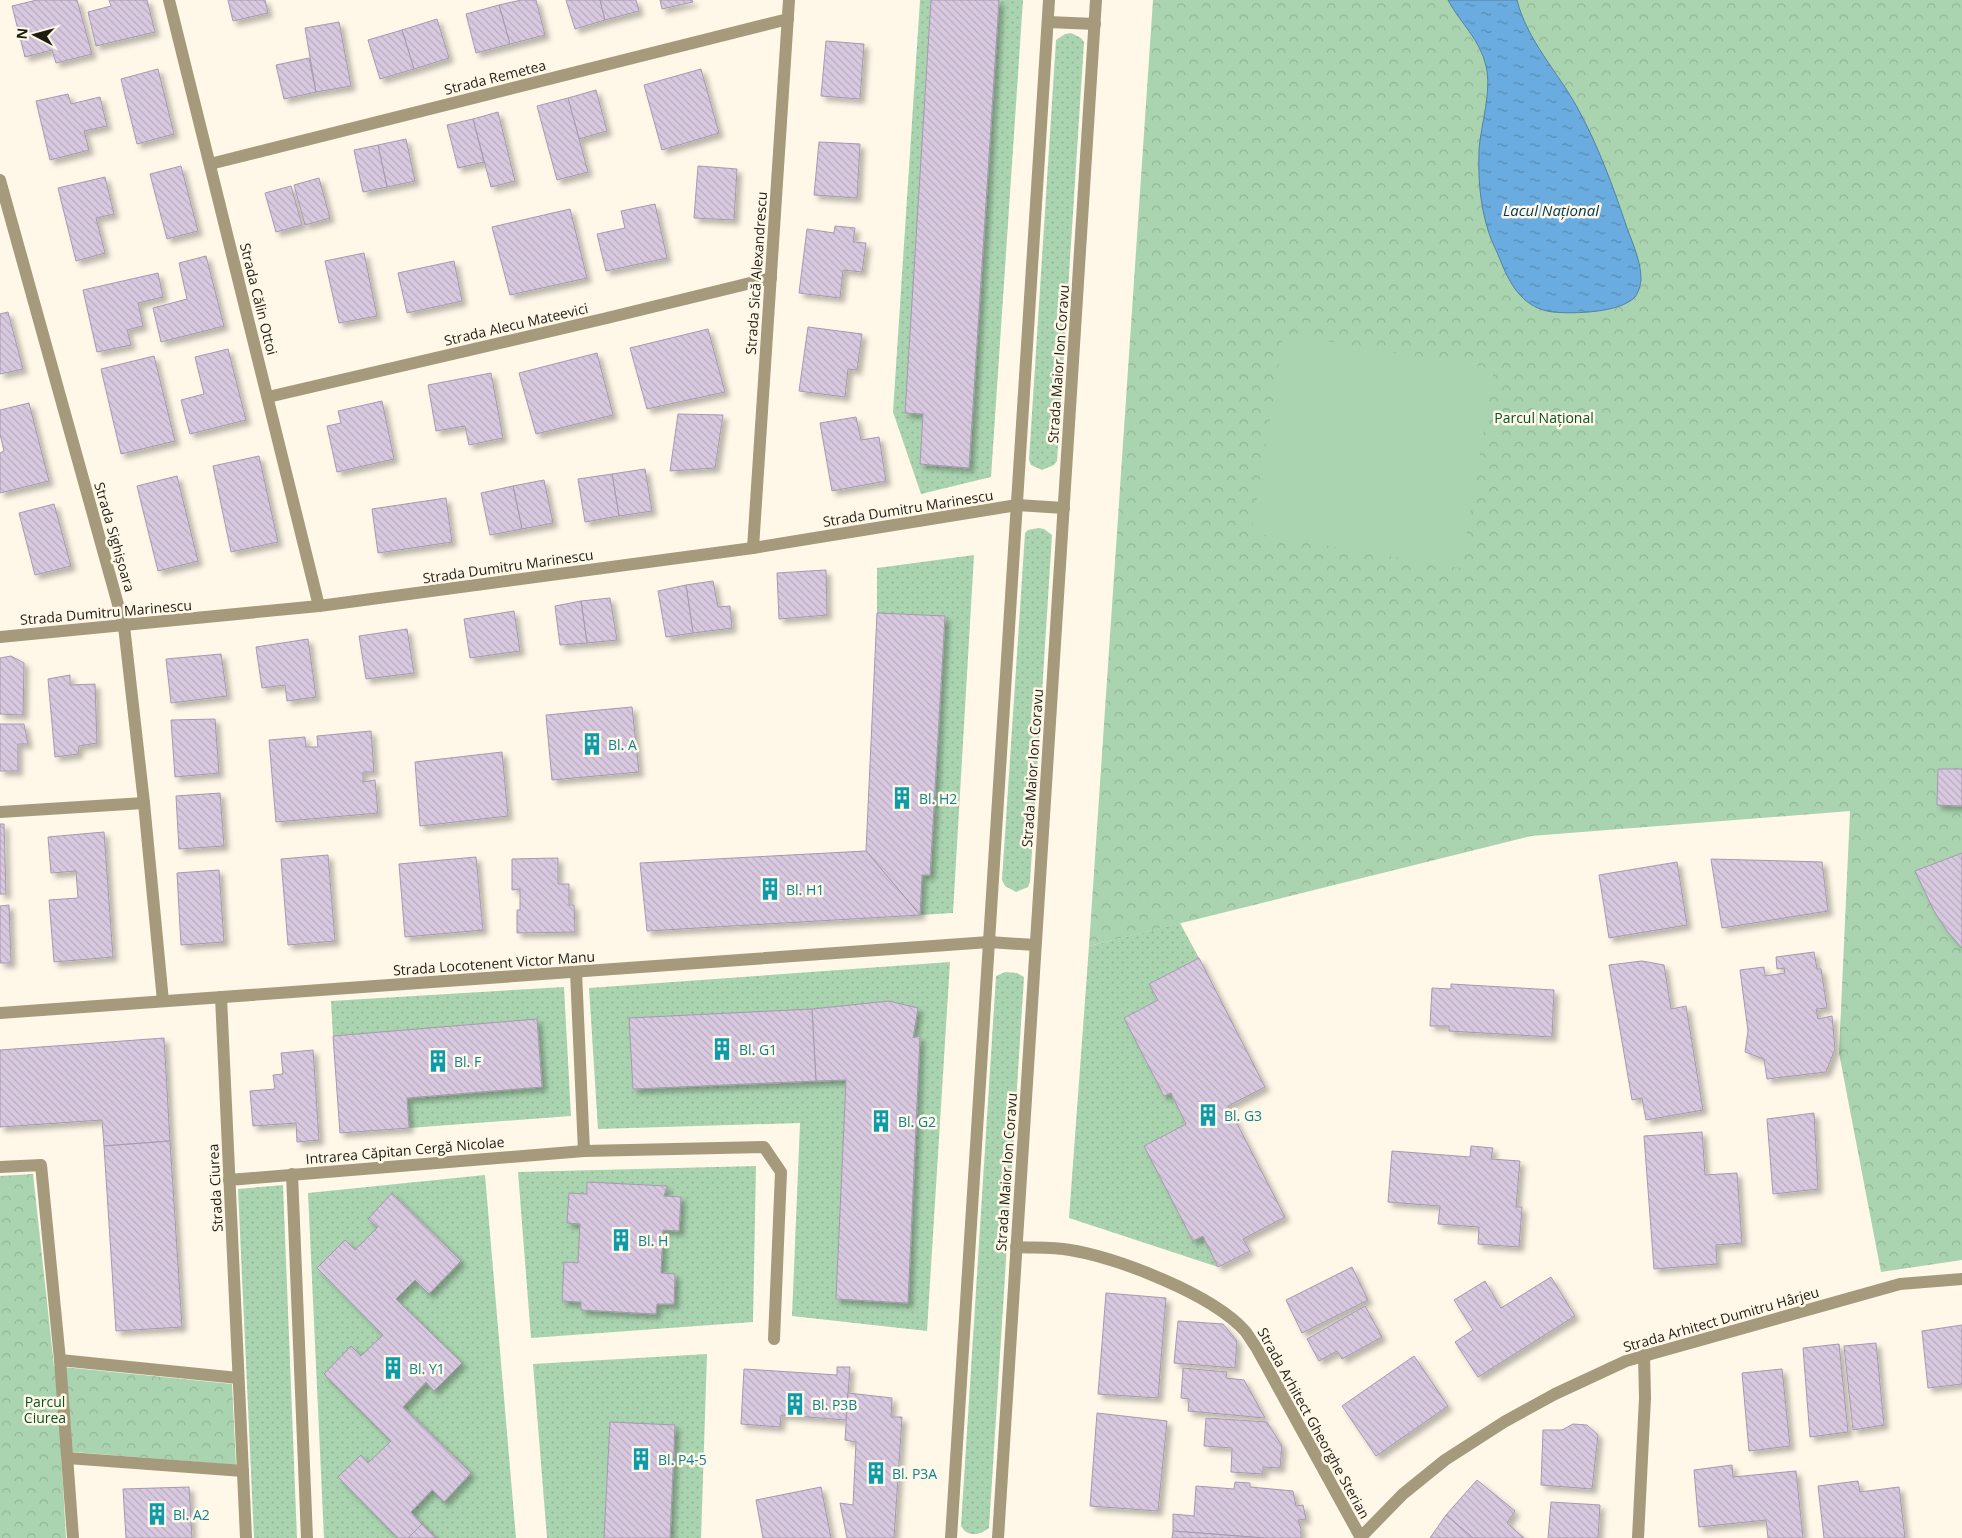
<svg xmlns="http://www.w3.org/2000/svg" width="1962" height="1538" font-family="'Open Sans',sans-serif">
<style>
.grass{fill:url(#grass-dots)}
.park{fill:url(#park-crowns)}
.pitch{fill:#aad4b0}
.water{fill:url(#water-ripples);stroke:#5481a2}
.building{fill:url(#building-back-hatch);stroke:#a799af;filter:url(#shadow)}
.lines{fill:none;stroke-linecap:round;stroke-linejoin:round}
.minor{stroke:#a59a7b;stroke-width:12}
.tertiary{stroke:#a59a7b;stroke-width:12}
.labels{text-anchor:middle;dominant-baseline:central;stroke-width:5;stroke-linejoin:round;paint-order:stroke}
.street-label{font-size:14px;fill:#1f1c12;stroke:#fff8e9}
.park-label{font-size:14px;fill:#055221;stroke:#fff8e9}
.culture-label{font-size:14px;fill:#0d838f;stroke:#fff8e9;text-anchor:start}
.water-label{font-size:15px;font-style:italic;fill:#003758;stroke:#fff8e9}
</style>
<defs>
<pattern id="grass-dots" width="8" height="8" patternUnits="userSpaceOnUse" patternTransform="scale(1.25)"><rect width="8" height="8" fill="#aad4b0"/><path d="M2 2h.1M6 6h.1" fill="none" stroke="#92b596" stroke-width="1.8" stroke-linecap="round"/></pattern>
<pattern id="park-crowns" width="20" height="18" patternUnits="userSpaceOnUse" patternTransform="scale(1.25)"><rect width="20" height="18" fill="#aad4b0"/><path d="M2 6a3 3 0 1 1 6 0M12 15a3 3 0 1 1 6 0" fill="none" stroke="#92b596"/></pattern>
<pattern id="water-ripples" width="26" height="14" patternUnits="userSpaceOnUse" patternTransform="scale(1.25)"><rect width="26" height="14" fill="#6aacdf"/><path d="M2 4q2-2 4 0t4 0M15 11q2-2 4 0t4 0" fill="none" stroke="#578bb3"/></pattern>
<pattern id="building-back-hatch" width="6" height="6" patternUnits="userSpaceOnUse" patternTransform="scale(1.25)"><rect width="6" height="6" fill="#d8c9e0"/><path d="M-1 5l2 2M0 0l6 6M5-1l2 2" fill="none" stroke="#b9acbf"/></pattern>
<filter id="shadow"><feDropShadow dx="4.5" dy="4.5" stdDeviation="2.5" flood-color="#0004"/></filter>
</defs>
<rect width="100%" height="100%" fill="#fff8e9"/>
<g class="grass">
<path d="M920,0h103l-32,477 -70,17 -28,-82z"/>
<path d="M1071,33l10,5 3,4 -27,419 -3,4 -12,5 -11,-5 -2,-5 27,-420 9,-6z"/>
<path d="M1039,528l5,1 8,6 -22,347 -2,5 -12,5 -11,-6 -3,-6 23,-347 3,-3z"/>
<path d="M974,555l-21,358 -33,2 2,-40h8l15,-258 -68,-4v-45z"/>
<path d="M1180,923l19,35 -50,26 9,16 -34,18 40,78 7,-3 15,31 -42,22 49,95 10,-5 15,31 -149,-49 20,-272z"/>
<path d="M950,962l-23,369 -135,-15 8,-193 -202,6 -9,-141z"/>
<path d="M1005,972l12,1 7,4 -35,551c-9,7 -21,10 -28,-2l35,-550z"/>
<path d="M564,987l7,129 -162,12 -2,-30 135,-11 -5,-67 -204,16 -2,-35z"/>
<path d="M756,1166l-3,156 -222,16 -13,-166z"/>
<path d="M485,1175l31,363h-192l-16,-345z"/>
<path d="M283,1185l14,353h-43l-16,-349z"/>
<path d="M707,1354l-6,184h-154l-14,-174z"/>
</g>
<g class="park">
<path d="M1153,0h809v1260l-81,12 -42,-219 11,-242 -319,25 -442,110z"/>
<path d="M33,1174l21,192 178,18 4,81 -175,-14 5,87h-66v-362z"/>
</g>
<path class="pitch" d="M1284,334l210,35 -33,199 -210,-35z"/>
<path class="water" d="M1448,0h69c10,40 40,71 60,107 21,38 36,79 50,121 6,16 14,34 14,51 0,5 -3,15 -6,18 -15,16 -62,17 -82,15 -28,-3 -42,-25 -52,-50 -4,-11 -10,-21 -13,-32 -8,-25 -10,-53 -9,-80 2,-26 13,-59 7,-84 -6,-27 -26,-43 -38,-66z"/>
<g class="building">
<path d="M37,0h40l15,54 -36,9 -4,-13 -27,7 -13,-51z"/>
<path d="M109,0h38l8,32 -59,14 -8,-34 23,-6z"/>
<path d="M228,0h37l3,13 -35,8z"/>
<path d="M521,0h15l9,35 -35,9 -11,-39z"/>
<path d="M566,0h34l5,20 -30,9z"/>
<path d="M600,0h36l3,11 -34,9z"/>
<path d="M660,0h32l1,2 -31,7z"/>
<path d="M931,0h68l-30,468 -49,-4 3,-50 -18,-1z"/>
<path d="M499,5l11,39 -34,9 -10,-39z"/>
<path d="M437,19l12,39 -35,11 -12,-39z"/>
<path d="M339,22l12,64 -35,6 -11,-64z"/>
<path d="M402,30l12,39 -34,10 -12,-39z"/>
<path d="M826,41l38,3 -4,55 -39,-3z"/>
<path d="M309,58l7,34 -32,7 -8,-34z"/>
<path d="M158,69l16,65 -37,10 -16,-65z"/>
<path d="M701,69l18,64 -57,17 -18,-65z"/>
<path d="M596,90l11,41 -28,8 -11,-41z"/>
<path d="M68,94l3,10 29,-7 7,29 -23,5 5,19 -39,10 -14,-59z"/>
<path d="M568,98l20,74 -31,8 -20,-74z"/>
<path d="M498,112l17,69 -24,6 -18,-68z"/>
<path d="M473,119l11,43 -26,6 -11,-43z"/>
<path d="M406,139l9,42 -28,6 -9,-42z"/>
<path d="M819,142l41,2 -3,54 -43,-3z"/>
<path d="M378,145l9,42 -24,5 -9,-42z"/>
<path d="M181,166l17,65 -31,8 -17,-65z"/>
<path d="M698,166l39,3 -3,51 -40,-2z"/>
<path d="M105,177l9,37 -18,4 9,35 -29,8 -18,-73z"/>
<path d="M319,178l11,40 -25,7 -11,-40z"/>
<path d="M291,186l11,39 -26,7 -11,-39z"/>
<path d="M655,204l12,54 -61,13 -9,-37 28,-6 -4,-17z"/>
<path d="M570,209l17,69 -77,17 -18,-68z"/>
<path d="M835,226l20,2 -2,14 13,1 -4,29 -19,-2 -3,28 -41,-5 8,-64 27,4z"/>
<path d="M364,253l13,63 -38,7 -14,-62z"/>
<path d="M206,256l18,70 -63,16 -8,-34 34,-9 -8,-36z"/>
<path d="M454,261l8,40 -55,12 -9,-40z"/>
<path d="M158,273l5,24 -25,6 5,23 -16,4 4,15 -34,7 -14,-62z"/>
<path d="M8,312l15,57 -23,5v-60z"/>
<path d="M808,327l54,7 -5,36 -9,-1 -3,28 -46,-6z"/>
<path d="M708,329l17,63 -78,17 -17,-61z"/>
<path d="M228,349l18,71 -56,14 -9,-34 23,-6 -9,-37z"/>
<path d="M597,353l16,62 -77,19 -17,-61z"/>
<path d="M154,356l21,85 -54,13 -20,-85z"/>
<path d="M491,373l12,65 -34,7 -4,-19 -29,5 -8,-46z"/>
<path d="M382,401l12,58 -57,13 -10,-46 14,-3 -3,-12z"/>
<path d="M29,403l20,78 -49,12v-40l4,-2 -4,-17v-24z"/>
<path d="M678,414l45,1 -8,53 -45,3z"/>
<path d="M856,417l5,23 18,-3 7,44 -54,10 -12,-68z"/>
<path d="M259,456l19,86 -47,10 -18,-86z"/>
<path d="M645,469l7,42 -33,5 -7,-42z"/>
<path d="M612,474l7,42 -34,6 -7,-43z"/>
<path d="M177,476l21,85 -40,10 -21,-85z"/>
<path d="M544,480l9,43 -31,6 -9,-43z"/>
<path d="M513,486l9,43 -32,6 -9,-42z"/>
<path d="M446,498l6,44 -74,11 -6,-44z"/>
<path d="M54,504l17,62 -36,9 -16,-62z"/>
<path d="M826,570l1,45 -48,4 -2,-46z"/>
<path d="M713,581l5,26 12,-1 2,22 -39,5 -7,-48z"/>
<path d="M686,585l7,48 -27,4 -8,-46z"/>
<path d="M610,598l7,42 -30,3 -6,-42z"/>
<path d="M581,601l6,42 -27,2 -5,-39z"/>
<path d="M514,611l6,40 -50,7 -6,-39z"/>
<path d="M877,613l68,3 -15,259h-8l-2,40 -54,-64z"/>
<path d="M407,629l7,44 -48,6 -7,-43z"/>
<path d="M308,639l8,58 -29,4 -2,-16 -23,3 -6,-41z"/>
<path d="M221,654l6,42 -56,7 -5,-44z"/>
<path d="M11,656l13,7 -1,52 -23,-1v-56z"/>
<path d="M70,675v10l25,-1 2,59 -18,3 -1,8 -23,3 -7,-78z"/>
<path d="M632,707l7,65 -87,8 -6,-65z"/>
<path d="M215,719l4,54 -44,4 -4,-57z"/>
<path d="M0,724h24l4,20h-10v27h-18z"/>
<path d="M371,731l3,41h-11v10l12,-2 3,33 -102,9 -7,-82 36,-3 1,10h12l-1,-11z"/>
<path d="M502,752l6,64 -88,10 -5,-64z"/>
<path d="M1938,769h24v37l-25,-1z"/>
<path d="M220,793l4,53 -45,3 -3,-53z"/>
<path d="M0,824h4l2,70h-6z"/>
<path d="M104,832l9,125 -59,5 -5,-62 29,-2 -2,-27 -25,2 -3,-36z"/>
<path d="M866,851l54,64 -273,16 -7,-68z"/>
<path d="M1962,853v95l-14,-16 -14,-21 -19,-40z"/>
<path d="M328,855l7,86 -47,4 -7,-86z"/>
<path d="M476,857l7,73 -78,7 -6,-73z"/>
<path d="M558,858v26h11v21h5l1,27 -58,1v-23h3v-21l-8,1v-31z"/>
<path d="M1711,859l111,3 6,49 -106,17z"/>
<path d="M1677,862l10,63 -78,13 -10,-63z"/>
<path d="M219,870l5,72 -43,3 -4,-72z"/>
<path d="M9,905l2,58h-11v-57z"/>
<path d="M1814,952l3,17h4l6,39 -11,1 2,10 14,-3 3,33 -9,23 -59,7 -3,-20 -19,-7 3,-21 -8,-61 24,-3 1,9 20,-3 -1,-5 -7,1 -1,-12z"/>
<path d="M1199,958l66,129 -37,19 57,111 -42,22 7,12 -32,16 -15,-31 -10,5 -49,-95 42,-22 -15,-31 -7,3 -40,-78 34,-18 -9,-16z"/>
<path d="M1642,961l22,4 7,44 15,-3 17,104 -57,10 -4,-22 -10,2 -23,-135z"/>
<path d="M1451,984l103,6 -2,47 -103,-6v-5h-19l2,-38 19,1z"/>
<path d="M889,1001l29,7 -5,30 7,-2 -12,267 -72,-4 10,-219 -30,1 -4,-72z"/>
<path d="M812,1009l4,72 -183,8 -4,-71z"/>
<path d="M537,1019l5,68 -135,11 2,30 -69,5 -7,-97z"/>
<path d="M164,1038l6,103 -66,5 -2,-26 -102,7v-77z"/>
<path d="M313,1050l6,90 -22,2 -1,-19 -43,3 -3,-35 25,-2 -2,-14 10,-1 -2,-21z"/>
<path d="M1814,1113l4,76 -45,5 -6,-75z"/>
<path d="M1702,1132l3,43 32,-2 5,70 -26,2 1,19 -63,5 -10,-133z"/>
<path d="M170,1141l12,186 -66,4 -12,-185z"/>
<path d="M1471,1146l22,2 -2,11 29,2 -4,46h6l-3,40 -41,-3 1,-17 -41,-3 2,-18 -52,-4 4,-51 78,6z"/>
<path d="M587,1182l80,4 -3,10 17,1 -2,34 -16,-1 -2,43 14,1 -1,30h-17l-1,10 -75,-4v-8l-19,-1 2,-39 14,1 2,-39 -13,-1 2,-30 18,1z"/>
<path d="M392,1193l69,68 -32,33 -14,-14 -19,19 66,64 -28,28 -8,-9 -23,25 68,66 -27,29 -12,-12 -21,22 11,12 -14,14h-10l-60,-61 23,-22 7,8 23,-22 -67,-67 27,-28 10,10 22,-21 -66,-67 28,-28 10,10 23,-23 -10,-8z"/>
<path d="M1352,1267l16,33 -66,33 -16,-33z"/>
<path d="M1551,1277l24,39 -97,61 -23,-35 18,-12 -19,-30 31,-19 16,27z"/>
<path d="M1106,1293l60,5 -8,100 -60,-4z"/>
<path d="M1365,1306l17,31 -40,22 -5,-8 -18,10 -12,-22z"/>
<path d="M1178,1321l45,3 14,17 -2,27 -61,-5z"/>
<path d="M1962,1325v59l-34,4 -6,-57z"/>
<path d="M1876,1343l8,82 -31,5 -9,-84z"/>
<path d="M1839,1344l9,88 -38,5 -7,-89z"/>
<path d="M1414,1356l34,50 -72,50 -34,-50z"/>
<path d="M837,1367h13l-4,53 -65,-5 -1,12 -39,-3 3,-55 93,6z"/>
<path d="M1183,1368l44,4 -1,6 18,2 21,38 -77,-7 1,-12 -8,-1z"/>
<path d="M1782,1369l8,77 -41,5 -7,-78z"/>
<path d="M848,1393l44,5 -1,19h11l-8,121h-47l-7,-35 13,2 3,-63 -11,-2z"/>
<path d="M1097,1413l70,8 -9,90 -68,-5z"/>
<path d="M1206,1418l61,4 15,24 -2,22 -17,-1v7l-32,-2 1,-24 -28,-2z"/>
<path d="M610,1422l65,3 -5,113h-66z"/>
<path d="M1573,1424l14,1 11,10 -6,54 -51,-4 2,-55h19z"/>
<path d="M1732,1465l1,12 63,-6 7,67h-35l-2,-18 -67,7 -5,-57z"/>
<path d="M1477,1480l38,31 -8,12 17,15h-51l-27,-23z"/>
<path d="M1858,1481l2,11 39,-5 6,51h-81l-6,-52z"/>
<path d="M1235,1482l15,1v4l43,4 3,15 7,-1 3,14 -8,1 3,9v9h-37l-91,-7v-17l21,2 2,-30 38,3z"/>
<path d="M189,1487l3,51h-66l-3,-49z"/>
<path d="M821,1487l10,51h-68l-7,-38z"/>
<path d="M1551,1502l49,3 -2,33h-50z"/>
<path d="M1446,1515l27,23h-43z"/>
<path d="M422,1524l14,14h-28z"/>
<path d="M1173,1531l91,7h-92z"/>
</g>
<g class="lines">
<g class="minor">
<path d="M169,0l150,606"/>
<path d="M210,164l578,-145"/>
<path d="M0,180l124,446 20,177 19,198"/>
<path d="M268,397l339,-79 164,-40"/>
<path d="M753,548l36,-548"/>
<path d="M0,637l319,-31 434,-58 264,-43"/>
<path d="M0,812l144,-9"/>
<path d="M576,972l8,179"/>
<path d="M221,997l25,541"/>
<path d="M0,1167l41,-2 19,195 13,178"/>
<path d="M292,1174l15,364"/>
<path d="M229,1180l355,-29 180,-4 17,25 -7,167"/>
<path d="M1016,1247c18,1 36,0 54,3 48,8 142,44 175,81 4,5 7,11 11,16l105,191"/>
<path d="M60,1360l178,18"/>
<path d="M68,1458l175,13"/>
<path d="M1360,1538l43,-44 42,-34 59,-38 51,-28 71,-33 274,-77 62,-5"/>
<path d="M1638,1538l7,-140 -1,-43"/>
</g>
<g class="tertiary">
<path d="M1048,22l47,2"/>
<path d="M1017,505l47,3"/>
<path d="M0,1013l989,-71 46,3"/>
<path d="M951,1538l98,-1538"/>
<path d="M998,1538l98,-1538"/>
</g>
</g>
<defs>
<symbol id="building-bare" viewBox="-9 -9 18 18"><path d="M-4-6H4V6H1V3H-1V6H-4ZM-2.5-4.3h1.7v1.8h-1.7ZM.8-4.3h1.7v1.8H.8ZM-2.5-1h1.7V.8h-1.7ZM.8-1h1.7V.8H.8Z" fill="#0f9aa8" stroke="#fff8e9" stroke-width="2.5" paint-order="stroke"/></symbol>
</defs>
<g fill-rule="evenodd">
<use href="#building-bare" x="576" y="728" width="32" height="32"/>
<use href="#building-bare" x="886" y="782" width="32" height="32"/>
<use href="#building-bare" x="754" y="873" width="32" height="32"/>
<use href="#building-bare" x="706" y="1033" width="32" height="32"/>
<use href="#building-bare" x="422" y="1045" width="32" height="32"/>
<use href="#building-bare" x="1192" y="1099" width="32" height="32"/>
<use href="#building-bare" x="865" y="1105" width="32" height="32"/>
<use href="#building-bare" x="605" y="1224" width="32" height="32"/>
<use href="#building-bare" x="377" y="1352" width="32" height="32"/>
<use href="#building-bare" x="779" y="1388" width="32" height="32"/>
<use href="#building-bare" x="625" y="1443" width="32" height="32"/>
<use href="#building-bare" x="860" y="1457" width="32" height="32"/>
<use href="#building-bare" x="141" y="1498" width="32" height="32"/>
</g>
<g class="labels">
<g class="street-label">
<text transform="translate(495 77) rotate(-14)">Strada Remetea</text>
<text transform="translate(756 273) rotate(-86)">Strada Sică Alexandrescu</text>
<text transform="translate(259 299) rotate(76)">Strada Călin Ottoi</text>
<text transform="translate(516 324) rotate(-13)">Strada Alecu Mateevici</text>
<text transform="translate(1058 364) rotate(-86)">Strada Maior Ion Coravu</text>
<text transform="translate(908 508) rotate(-9)">Strada Dumitru Marinescu</text>
<text transform="translate(115 537) rotate(74)">Strada Sighișoara</text>
<text transform="translate(508 566) rotate(-8)">Strada Dumitru Marinescu</text>
<text transform="translate(106 612) rotate(-5)">Strada Dumitru Marinescu</text>
<text transform="translate(1032 768) rotate(-86)">Strada Maior Ion Coravu</text>
<text transform="translate(494 963) rotate(-4)">Strada Locotenent Victor Manu</text>
<text transform="translate(405 1150) rotate(-5)">Intrarea Căpitan Cergă Nicolae</text>
<text transform="translate(1006 1172) rotate(-86)">Strada Maior Ion Coravu</text>
<text transform="translate(215 1188) rotate(-93)">Strada Ciurea</text>
<text transform="translate(1721 1319) rotate(-16)">Strada Arhitect Dumitru Hârjeu</text>
<text transform="translate(1314 1423) rotate(61)">Strada Arhitect Gheorghe Sterian</text>
</g>
<g class="park-label">
<text x="1544" y="417">Parcul Național</text>
<text x="45" y="1401">Parcul<tspan x="45" dy="16">Ciurea</tspan></text>
</g>
<g class="culture-label">
<text x="608" y="744">Bl. A</text>
<text x="919" y="798">Bl. H2</text>
<text x="786" y="889">Bl. H1</text>
<text x="739" y="1049">Bl. G1</text>
<text x="454" y="1061">Bl. F</text>
<text x="1224" y="1115">Bl. G3</text>
<text x="898" y="1121">Bl. G2</text>
<text x="638" y="1240">Bl. H</text>
<text x="409" y="1368">Bl. Y1</text>
<text x="812" y="1404">Bl. P3B</text>
<text x="658" y="1459">Bl. P4-5</text>
<text x="892" y="1473">Bl. P3A</text>
<text x="173" y="1514">Bl. A2</text>
</g>
<g class="water-label">
<text x="1551" y="210">Lacul Național</text>
</g>
</g>
<g transform="translate(35 35) rotate(276)" stroke="#fff8e9" stroke-width="4" paint-order="stroke">
<path d="M0-4L9 19L0 12L-9 19Z" fill="#1f1c12"/>
<text y="-8" font-size="14" font-weight="bold" text-anchor="middle" fill="#1f1c12">N</text>
</g>
</svg>
